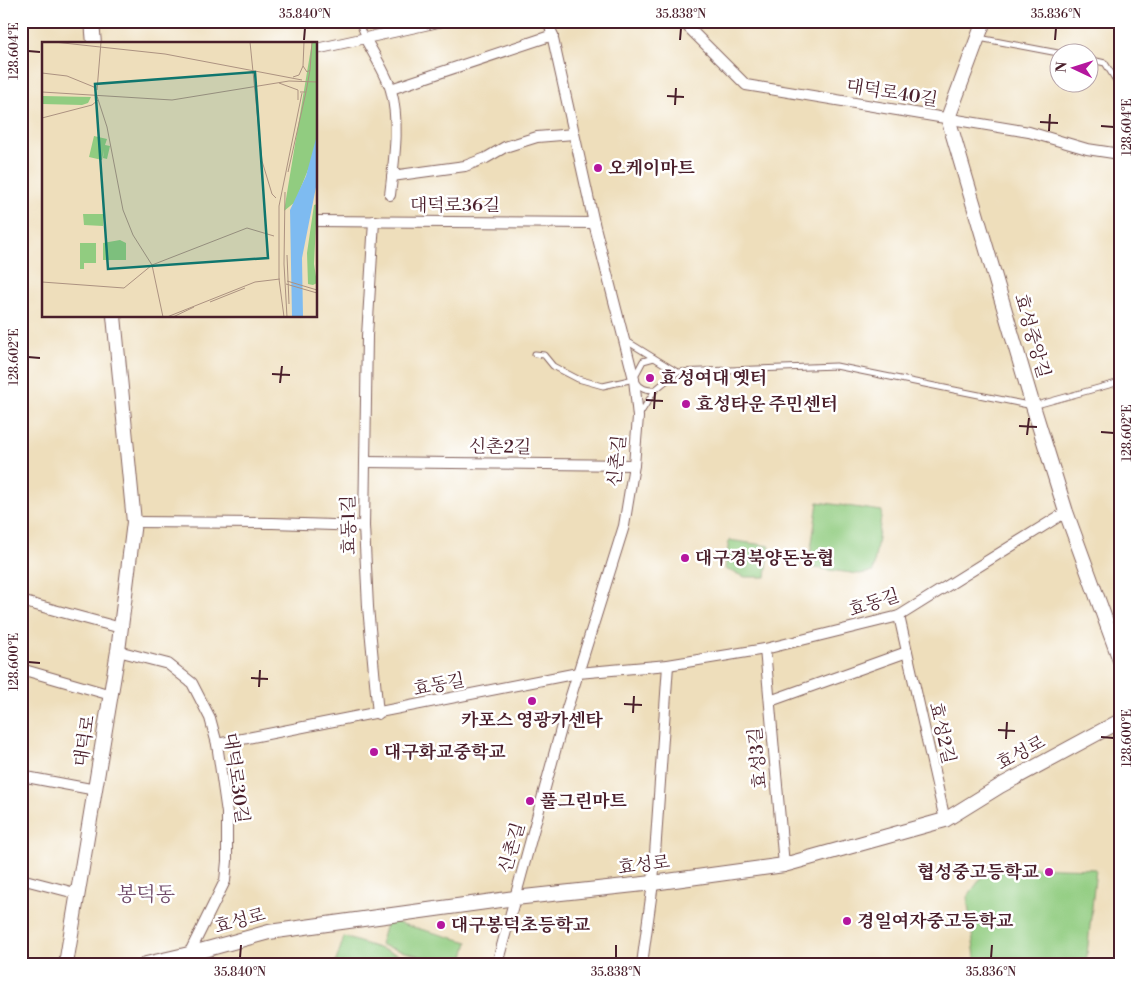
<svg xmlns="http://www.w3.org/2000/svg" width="1141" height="985" font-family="'Libre Bodoni','Noto Serif KR',serif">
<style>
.green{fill:#91cc80;stroke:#6e7656}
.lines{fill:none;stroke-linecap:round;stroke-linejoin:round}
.lane-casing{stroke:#83625d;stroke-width:7}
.street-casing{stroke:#83625d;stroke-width:12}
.secondary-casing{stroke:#83625d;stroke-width:16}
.lane{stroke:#fff;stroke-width:5}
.street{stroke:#fff;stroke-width:10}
.secondary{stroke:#fff;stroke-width:14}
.ticks{fill:none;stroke:#4a1f2b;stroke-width:2}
.poi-dot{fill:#b5179e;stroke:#fff;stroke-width:2}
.labels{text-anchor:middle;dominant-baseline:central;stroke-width:5;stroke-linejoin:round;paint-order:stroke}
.street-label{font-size:18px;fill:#4a1f2b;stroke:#fff}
.poi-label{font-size:18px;font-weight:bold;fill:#4a1f2b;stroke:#fff;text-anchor:start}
.quarter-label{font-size:20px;fill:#704a69;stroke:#fff}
.inset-road{fill:none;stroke:#ac9281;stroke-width:1}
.view{fill:#0f766e;fill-opacity:0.15;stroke:#0f766e;stroke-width:2.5}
.inset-edge{fill:none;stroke:#4a1f2b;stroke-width:2.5}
.neatline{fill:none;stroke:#4a1f2b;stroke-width:2}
.ticks-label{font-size:12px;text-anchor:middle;fill:#4a1f2b}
</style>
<rect width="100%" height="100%" fill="#fff"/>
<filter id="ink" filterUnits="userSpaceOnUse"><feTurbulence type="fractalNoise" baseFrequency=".02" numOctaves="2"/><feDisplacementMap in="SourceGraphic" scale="10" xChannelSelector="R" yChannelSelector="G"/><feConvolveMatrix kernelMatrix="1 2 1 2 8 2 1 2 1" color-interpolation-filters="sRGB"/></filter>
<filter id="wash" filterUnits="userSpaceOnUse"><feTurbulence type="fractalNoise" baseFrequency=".0096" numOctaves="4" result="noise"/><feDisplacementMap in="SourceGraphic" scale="20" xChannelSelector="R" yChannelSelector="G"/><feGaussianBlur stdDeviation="1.12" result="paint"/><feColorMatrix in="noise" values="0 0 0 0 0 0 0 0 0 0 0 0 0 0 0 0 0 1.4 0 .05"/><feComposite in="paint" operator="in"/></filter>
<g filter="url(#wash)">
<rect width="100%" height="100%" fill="#eedebb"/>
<g class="green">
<path d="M818,502l64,9 -9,61 -14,2 -45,-6 -6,1z"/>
<path d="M729,540l41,6 -4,31h-21l-20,-8z"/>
<path d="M990,866l106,3 -10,95h-110l-9,-67z"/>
<path d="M387,920l81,22 -6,22h-14l-68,-19z"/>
<path d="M344,937l84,27h-93z"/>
</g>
</g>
<g filter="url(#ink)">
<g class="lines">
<defs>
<g id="lane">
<path d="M358,21l7,17"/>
<path d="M979,38l79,15"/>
<path d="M1088,59l17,4 15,24"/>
<path d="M625,340l52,32 159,-6 197,40 87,-24"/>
<path d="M535,354l9,1 9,11 25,13 25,7 31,-7"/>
<path d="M635,376l8,-15 11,-3"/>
<path d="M636,381c5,8 10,9 19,9"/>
<path d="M640,414l15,-24 22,-18"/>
</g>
<g id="street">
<path d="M682,21l64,64 283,47 58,17 33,5"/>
<path d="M365,38c8,15 22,37 26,52 9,34 3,70 -1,105"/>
<path d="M316,49l127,-28"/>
<path d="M391,89l162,-54"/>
<path d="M392,176l73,-10 21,-8 19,-11 32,-10 37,-3"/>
<path d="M316,221l278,2"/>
<path d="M374,221l-7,115 -3,190 4,81 10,107"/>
<path d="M366,462l268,3"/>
<path d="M134,522l138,1 92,3"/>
<path d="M21,601l100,27"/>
<path d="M899,616l46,204"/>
<path d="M765,649l19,216"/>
<path d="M118,651l50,13 24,19 18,35 7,26 10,69v48l-2,20 -36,73"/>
<path d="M21,669l90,26"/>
<path d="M770,701l137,-49"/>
<path d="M217,744l361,-71 90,-8 97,-16 134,-33 167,-104"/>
<path d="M21,776l75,14"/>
<path d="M21,879l58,15"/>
<path d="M497,964l67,-246 60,-192 10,-61 4,-48 -4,-38 -40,-156 -45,-202"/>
<path d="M642,964l11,-81 15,-218"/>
</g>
<g id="secondary">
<path d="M92,21l2,23"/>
<path d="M984,21l-36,97 85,288 33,106 54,148"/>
<path d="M66,964l52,-313 16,-129 -20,-206"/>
<path d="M146,964l43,-10 80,-22 246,-34 138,-15 131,-18 161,-45 55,-34 120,-65"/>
</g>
</defs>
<use href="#lane" class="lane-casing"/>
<use href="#street" class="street-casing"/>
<use href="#secondary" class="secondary-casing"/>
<use href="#lane" class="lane"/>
<use href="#street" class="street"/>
<use href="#secondary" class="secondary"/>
</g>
</g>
<path class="ticks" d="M304,40l1,-12M680,40l1,-12M1055,40l1,-12M28,51l12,1M667,96l17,1M675,105l1,-17M1040,122l18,1M1101,126l13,1M1049,131l1,-17M28,357l12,1M272,374l18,1M280,383l2,-17M646,400l17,1M654,409l1,-17M1019,426l18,1M1101,432l13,1M1027,435l2,-17M28,662l12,1M251,678l17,1M259,687l1,-17M624,704l18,1M633,713l1,-17M998,730l17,1M1101,737l13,1M1006,739l1,-17M240,958l1,-13M616,958v-13M991,958l1,-13"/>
<g class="poi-dot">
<circle cx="598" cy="168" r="5"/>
<circle cx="650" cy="378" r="5"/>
<circle cx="686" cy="404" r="5"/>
<circle cx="685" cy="558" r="5"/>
<circle cx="532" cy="701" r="5"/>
<circle cx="374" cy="752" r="5"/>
<circle cx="530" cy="801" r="5"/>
<circle cx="1049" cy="872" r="5"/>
<circle cx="847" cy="921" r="5"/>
<circle cx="441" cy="925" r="5"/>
</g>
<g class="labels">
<g class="street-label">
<text transform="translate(892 93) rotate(9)">대덕로40길</text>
<text x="455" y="205">대덕로36길</text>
<text transform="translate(1032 336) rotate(74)">효성중앙길</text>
<text transform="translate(500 447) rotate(1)">신촌2길</text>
<text transform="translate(617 461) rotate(-84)">신촌길</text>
<text transform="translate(349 525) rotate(-91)">효동1길</text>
<text transform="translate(874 603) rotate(-18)">효동길</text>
<text transform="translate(439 685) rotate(-11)">효동길</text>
<text transform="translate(942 733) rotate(77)">효성2길</text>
<text transform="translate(85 741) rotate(-81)">대덕로</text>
<text transform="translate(1021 753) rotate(-28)">효성로</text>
<text transform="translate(758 758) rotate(-95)">효성3길</text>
<text transform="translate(236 778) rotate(82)">대덕로30길</text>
<text transform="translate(512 848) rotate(-74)">신촌길</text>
<text transform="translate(644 865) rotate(-7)">효성로</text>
<text transform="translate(240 921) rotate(-15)">효성로</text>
</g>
<g class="poi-label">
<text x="608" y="168">오케이마트</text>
<text x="660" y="378">효성여대 옛터</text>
<text x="696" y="404">효성타운 주민센터</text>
<text x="695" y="558">대구경북양돈농협</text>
<text x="532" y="720" text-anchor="middle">카포스 영광카센타</text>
<text x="384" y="752">대구화교중학교</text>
<text x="540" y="801">풀그린마트</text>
<text x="1039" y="872" text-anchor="end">협성중고등학교</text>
<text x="857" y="921">경일여자중고등학교</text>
<text x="451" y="925">대구봉덕초등학교</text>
</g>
<g class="quarter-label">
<text x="146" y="895">봉덕동</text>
</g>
</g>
<g transform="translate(42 42)">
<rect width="275" height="275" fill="#eedebb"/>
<path d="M270,0h5v95l-3,18 -19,47 -11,9zM0,54l49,1 -3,6 -6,2 -40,-1zM52,94l13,3 -2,6 5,1 -3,13 -4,-1 1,-8 -2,10 -13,-3zM275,162l-3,60 3,19 -4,2 -5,-1 -1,-31 7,-48zM41,172h20v12l-19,-1zM78,198l6,3v17h-23v-17zM38,201h16v20h-12v6h-4z" fill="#91cc80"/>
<path d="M275,93v47l-15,76 1,59h-11l-2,-107 16,-34z" fill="#7ebbf1"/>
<path class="inset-road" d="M12,0l111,12 137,26M208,0l12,119 10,33 4,4M262,0l-1,24 4,6 3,-2 2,-28M0,31l25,3 27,11M251,35l6,-2 4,-9M237,41l19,7v10M52,45l13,40 16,83 10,25 19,30 11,52M55,48l4,-48M0,50l130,8 117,-19 28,1M264,50l4,-22M0,76l50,-13 6,-5M246,130l18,-80h-6M243,150l-1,72 3,53M245,213l2,49M245,239l30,9M0,240l82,6 28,-23 95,-37 27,8M244,242l31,9M168,260l35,-14M125,275l88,-35 25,-3M131,275l21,-10M242,275l-5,-38v-73l23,-113"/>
<path class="view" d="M213,30l13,186 -160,11 -13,-185z"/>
<rect width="275" height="275" class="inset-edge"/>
</g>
<rect width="1141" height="985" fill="none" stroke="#fff" stroke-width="55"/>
<g transform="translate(1074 68) rotate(274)"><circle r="24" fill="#ffffff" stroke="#b7a5aa"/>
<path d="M0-4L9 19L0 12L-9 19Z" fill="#b5179e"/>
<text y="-8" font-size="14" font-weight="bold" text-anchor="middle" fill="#4a1f2b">N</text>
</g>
<rect x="28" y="28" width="1086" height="930" class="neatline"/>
<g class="ticks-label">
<text x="305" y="18">35.840°N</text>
<text x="681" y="18">35.838°N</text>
<text x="1056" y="18">35.836°N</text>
<text transform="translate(14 51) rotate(-90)" y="4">128.604°E</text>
<text transform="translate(1127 127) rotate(-90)" y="4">128.604°E</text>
<text transform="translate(14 357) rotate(-90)" y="4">128.602°E</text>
<text transform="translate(1127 433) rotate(-90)" y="4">128.602°E</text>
<text transform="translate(14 662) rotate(-90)" y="4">128.600°E</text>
<text transform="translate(1127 738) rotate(-90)" y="4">128.600°E</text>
<text x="240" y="976">35.840°N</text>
<text x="616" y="976">35.838°N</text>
<text x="991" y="976">35.836°N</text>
</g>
</svg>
